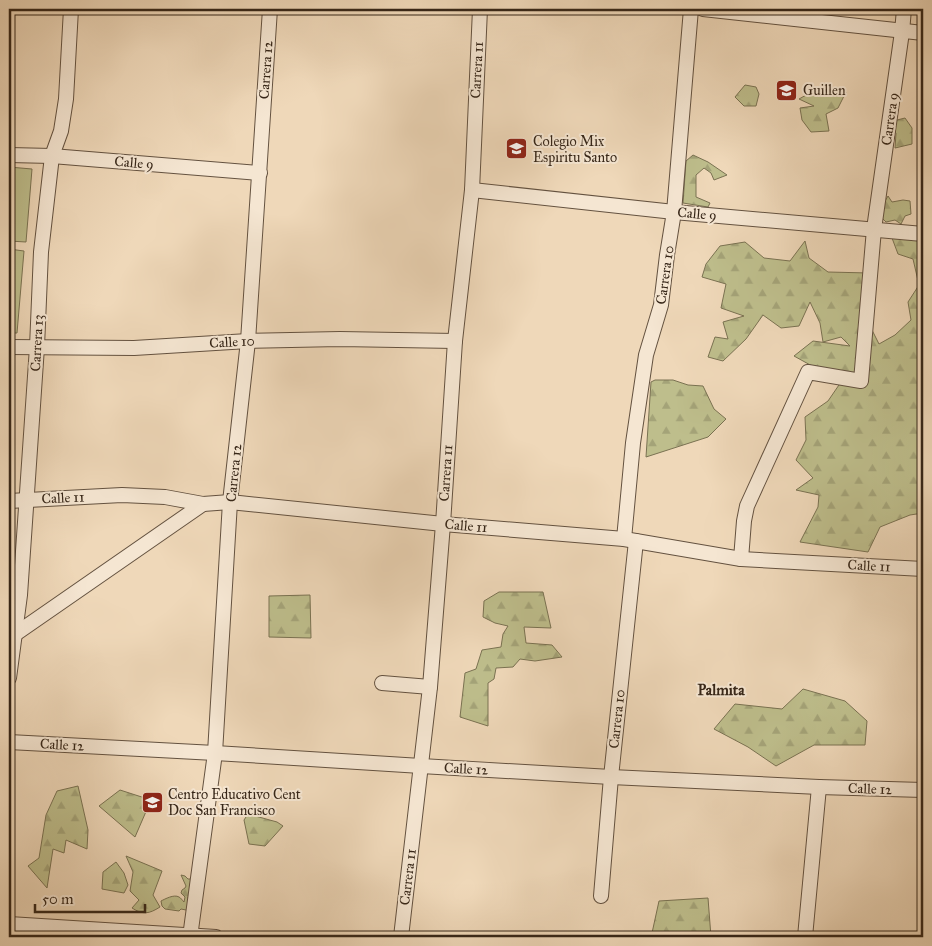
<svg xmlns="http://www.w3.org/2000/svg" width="932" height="946" font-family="'IM FELL Great Primer',serif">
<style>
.forest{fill:url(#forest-firs);stroke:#7a7252}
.garden{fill:#bebe8c;stroke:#7a7252}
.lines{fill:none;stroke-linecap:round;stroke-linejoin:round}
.minor-casing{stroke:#645240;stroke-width:16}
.minor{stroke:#f5e6d2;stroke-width:14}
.labels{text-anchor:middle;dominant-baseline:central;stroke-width:4;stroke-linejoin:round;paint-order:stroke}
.street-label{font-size:14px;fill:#362618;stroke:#f5e6d2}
.poi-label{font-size:14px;fill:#362618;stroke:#f5e6d2;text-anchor:start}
.neighbourhood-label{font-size:15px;font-weight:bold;fill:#362618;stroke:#f5e6d2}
</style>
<defs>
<pattern id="forest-firs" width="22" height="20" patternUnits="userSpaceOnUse" patternTransform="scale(1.25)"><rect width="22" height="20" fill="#bebe8c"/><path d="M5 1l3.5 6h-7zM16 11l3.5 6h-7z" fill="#a4a378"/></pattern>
</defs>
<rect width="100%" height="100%" fill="#efd8b9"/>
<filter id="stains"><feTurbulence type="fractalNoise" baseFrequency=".004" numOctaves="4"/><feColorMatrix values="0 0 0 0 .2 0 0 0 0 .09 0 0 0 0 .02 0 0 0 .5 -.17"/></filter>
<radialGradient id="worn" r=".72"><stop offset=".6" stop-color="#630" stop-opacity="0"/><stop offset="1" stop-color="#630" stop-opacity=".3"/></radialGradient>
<g class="forest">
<path d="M745,85l11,2 3,7 -3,12h-12l-9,-9z"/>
<path d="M824,90l22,2 -8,16 -12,6 3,17 -18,1 -9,-12 -2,-12 14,-2 -15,-7 9,-5z"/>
<path d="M905,118l7,10v16l-17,4 1,-15 -5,-4 2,-8z"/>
<path d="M693,155l15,7 19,13 -13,5 -3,-7 -7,-5 -8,7v22l14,6 -2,4 -25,-4 3,-42z"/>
<path d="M888,196l4,6 11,-2 7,1 1,13 -6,2 -4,8 -6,-4 -9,2 -4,-4 2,-15z"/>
<path d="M892,238l31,2v273l-13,2 -30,12 -12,25 -68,-10 18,-35 1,-12 -23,-5 17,-12 -17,-18 10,-20 -1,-23 23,-16 13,-19 -47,-26 19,-15 37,5 -9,-9 -18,5 -3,-19 -10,-21 -11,24 -18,2 -18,-13 -17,24 -23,22 -15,-4 7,-20 13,2 -5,-17 21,-6 -23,-8 5,-24 -24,-7 4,-13 14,-18 25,-4 19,16 26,3 15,-20 4,17 19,14 41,1 2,55 8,16 16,-9 16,-15 -3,-18 11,-17 -6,-26 -15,-5z"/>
<path d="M655,380h18l15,5 15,1 11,23 12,10 -18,18 -62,20 5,-75z"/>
<path d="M499,592h44l8,36 -27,-1 2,16 26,2 10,12 -27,4 -15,-2 -7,8 -17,1 -2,11 -6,4v43l-28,-9 5,-44 11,-4 6,-19 19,-3 2,-13 5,-8 -13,-3 -12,-6 1,-16z"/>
<path d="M310,595l1,43 -42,-1v-41z"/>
<path d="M803,689l42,12 22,20 -2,24h-51l-38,21 -28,-19 -34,-18 21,-25 47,5z"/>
<path d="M78,786l10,44 -1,19 -21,-9 -2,13 -11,-4 -6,39 -19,-22 11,-8 7,-43 11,-24z"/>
<path d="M120,790l31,10 -16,37 -36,-31z"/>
<path d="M248,814l29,8 6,4 -18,20 -16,-2 -5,-24z"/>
<path d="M126,856l36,15 -9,24 7,12c-11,7 -17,8 -28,1l7,-8 -9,-9 3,-19z"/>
<path d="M116,862l8,11 4,12 -4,8 -22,-4 1,-17z"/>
<path d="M181,875l4,1 3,3h4l-1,16 -3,2v11l-2,2 -5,-1 -2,2 -14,-2 -3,-3 -1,-5c4,-2 13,-7 18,-4 2,1 3,3 5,5l1,-5 -4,-4 1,-3 3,-2 1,-2z"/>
<path d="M708,898l3,39h-61l2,-4 7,-32z"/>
</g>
<g class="garden">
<path d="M9,167l23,2 -6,73 -17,-1z"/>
<path d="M9,249l15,2 -7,82h-8z"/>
</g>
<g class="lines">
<defs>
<g id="minor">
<path d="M703,9l220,24"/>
<path d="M9,155l43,1 208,17"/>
<path d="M472,190l202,22 249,22"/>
<path d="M9,347l125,1 114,-7 92,-2 115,2"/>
<path d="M9,501l113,-6 43,2 38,7 27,-2 213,22 181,15 117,20 182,10"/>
<path d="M624,539l9,-96 13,-88 15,-50 6,-50 7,-43 17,-203"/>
<path d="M741,559l3,-38 3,-15 61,-134 53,9 13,-152 28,-197 2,-23"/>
<path d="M11,637l192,-133"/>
<path d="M9,678l11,-83 17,-248 4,-95 11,-96 9,-25 5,-32 5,-90"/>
<path d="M382,683l48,4"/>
<path d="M9,742l206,11 206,13 190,11 208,10 104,3"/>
<path d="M601,896l10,-119 25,-236"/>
<path d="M9,924l207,13"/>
<path d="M190,937l25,-184 15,-251 18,-161 22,-332"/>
<path d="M401,937l29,-250 13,-163 12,-183 17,-151 8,-181"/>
<path d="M805,937l14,-150"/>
</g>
</defs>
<use href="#minor" class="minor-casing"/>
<use href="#minor" class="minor"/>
</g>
<defs>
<symbol id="school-square" viewBox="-11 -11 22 22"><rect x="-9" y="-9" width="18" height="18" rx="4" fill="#8f2418" stroke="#f5e6d2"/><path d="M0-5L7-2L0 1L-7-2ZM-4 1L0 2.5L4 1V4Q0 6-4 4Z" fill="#fff"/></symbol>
</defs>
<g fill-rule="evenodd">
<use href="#school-square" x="774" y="78" width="25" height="25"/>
<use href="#school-square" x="504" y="136" width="25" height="25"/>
<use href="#school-square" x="140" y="790" width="25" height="25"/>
</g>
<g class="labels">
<g class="street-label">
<text transform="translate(266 70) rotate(-86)">Carrera 12</text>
<text transform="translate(477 70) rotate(-87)">Carrera 11</text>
<text transform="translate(890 119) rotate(-82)">Carrera 9</text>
<text transform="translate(134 163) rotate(5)">Calle 9</text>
<text transform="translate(697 214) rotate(5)">Calle 9</text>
<text transform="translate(665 275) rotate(-82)">Carrera 10</text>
<text transform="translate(232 342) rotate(-3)">Calle 10</text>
<text transform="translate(37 343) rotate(-87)">Carrera 13</text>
<text transform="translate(234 473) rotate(-84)">Carrera 12</text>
<text transform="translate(446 473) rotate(-86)">Carrera 11</text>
<text transform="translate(63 498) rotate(-3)">Calle 11</text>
<text transform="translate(466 526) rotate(5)">Calle 11</text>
<text transform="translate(869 566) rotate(3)">Calle 11</text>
<text transform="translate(617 719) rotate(-84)">Carrera 10</text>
<text transform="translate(62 745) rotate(3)">Calle 12</text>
<text transform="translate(466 769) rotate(3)">Calle 12</text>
<text transform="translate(870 789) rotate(2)">Calle 12</text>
<text transform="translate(408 877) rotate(-83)">Carrera 11</text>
</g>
<g class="poi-label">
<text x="803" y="90">Guillen</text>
<text x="533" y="141">Colegio Mix<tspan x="533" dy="16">Espiritu Santo</tspan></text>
<text x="168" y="794">Centro Educativo Cent<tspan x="168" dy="16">Doc San Francisco</tspan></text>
</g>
<g class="neighbourhood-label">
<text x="721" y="690">Palmita</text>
</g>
</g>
<rect width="932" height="946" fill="none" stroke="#efd8b9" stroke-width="30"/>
<rect x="10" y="10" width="912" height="926" fill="none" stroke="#362618" stroke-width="2.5"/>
<rect x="15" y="15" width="902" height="916" fill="none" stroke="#362618"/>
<path d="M35 904v8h110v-8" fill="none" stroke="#362618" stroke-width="2.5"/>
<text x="42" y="904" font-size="15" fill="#362618" stroke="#f5e6d2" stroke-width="4" paint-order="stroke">50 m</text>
<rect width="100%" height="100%" filter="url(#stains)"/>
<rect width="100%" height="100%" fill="url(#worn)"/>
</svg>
